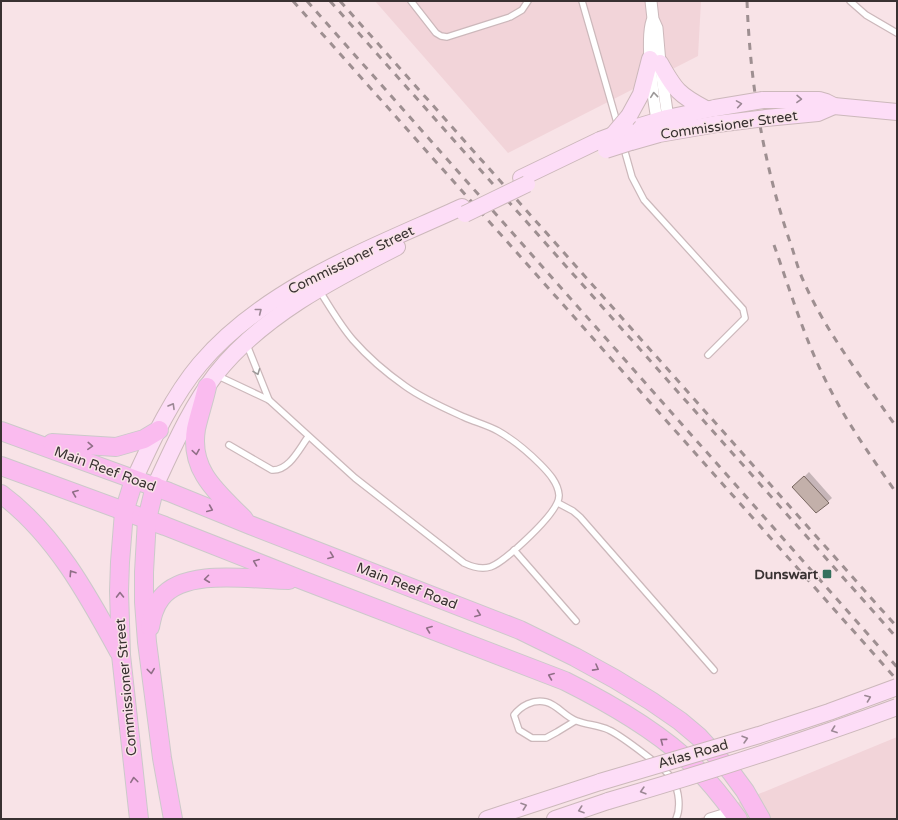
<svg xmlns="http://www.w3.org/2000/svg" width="898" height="820" font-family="'Varela Round',sans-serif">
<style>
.built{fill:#f2d4d9}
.shadow{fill:#0003}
.building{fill:#c3b0aa;stroke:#786761}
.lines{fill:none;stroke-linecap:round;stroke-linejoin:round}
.lane-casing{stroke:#ccb8bb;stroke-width:8}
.street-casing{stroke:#ccb8bb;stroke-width:13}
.secondary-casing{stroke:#ccb8bb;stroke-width:18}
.primary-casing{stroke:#ccc9ca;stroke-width:20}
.lane{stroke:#fff;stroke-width:5.5}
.street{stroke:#fff;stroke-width:11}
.secondary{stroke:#fdddf7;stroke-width:16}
.primary{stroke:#fabbef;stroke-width:18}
.rail{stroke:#9e8f91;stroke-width:3;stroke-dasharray:7 7;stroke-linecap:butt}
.secondary-bridge-casing{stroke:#ccb8bb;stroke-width:18;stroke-linecap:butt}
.secondary-bridge{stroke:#fdddf7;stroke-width:16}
.oneway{stroke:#9c9898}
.oneway2{stroke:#9b8794}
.oneway3{stroke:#906f87}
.poi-dot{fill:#33705d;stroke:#f8e3e7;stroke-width:1.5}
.labels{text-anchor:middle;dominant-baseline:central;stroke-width:3;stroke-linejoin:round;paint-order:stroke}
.street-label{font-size:14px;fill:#393132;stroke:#f8e3e7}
.poi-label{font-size:14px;font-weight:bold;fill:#393132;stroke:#f8e3e7;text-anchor:end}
</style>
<rect width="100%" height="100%" fill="#f8e3e7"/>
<g class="built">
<path d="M375,1h326l-3,55 -190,97z"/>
<path d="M897,737v82h-199z"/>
</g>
<path class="shadow" d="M809,472l23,26 -16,14 -22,-25z"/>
<path class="building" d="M804,476l25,27 -13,10 -24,-26z"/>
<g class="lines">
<defs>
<g id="lane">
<path d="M411,1l25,32 5,3 6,1 63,-20 12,-7 6,-9"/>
<path d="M582,1l36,125"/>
<path d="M850,1l16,14 31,18"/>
<path d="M623,145l9,32 12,23 99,109 2,9 -37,37"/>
<path d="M247,345l22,55"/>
<path d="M216,375l53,25 86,78 109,85c25,12 34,1 53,-15 10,-9 43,-39 42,-53 -1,-12 -10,-22 -19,-31 -13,-13 -26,-24 -42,-33 -11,-6 -23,-9 -34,-14 -20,-9 -41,-18 -59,-31 -17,-12 -38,-30 -52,-46 -13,-15 -23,-33 -34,-50"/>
<path d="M229,445l43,25c17,1 27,-21 36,-33"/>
<path d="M558,503l15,8 7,6 134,153"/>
<path d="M514,550l62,71"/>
<path d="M575,721l-18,11 -11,6h-14l-13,-8 -5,-15c7,-9 19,-16 32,-13 12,3 19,15 31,19 10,4 22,4 32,9 11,5 60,41 64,50 6,11 8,28 3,39"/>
</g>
<g id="street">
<path d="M651,1l2,18 4,9 3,35 9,62"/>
<path d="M652,21c-7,20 2,83 6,106"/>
<path d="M710,819l23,-7"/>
</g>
<g id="secondary">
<path d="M660,63c15,27 19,32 46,46"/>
<path d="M763,100h56l7,2 8,4 63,6"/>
<path d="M629,116l12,-22 9,-35"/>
<path d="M766,118l52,-5 16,-7"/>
<path d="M627,130l40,-12 48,-10"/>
<path d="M631,142l28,-8 58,-10"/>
<path d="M521,178l79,-38"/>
<path d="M134,480c18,-39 38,-83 66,-116 65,-77 172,-116 262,-157"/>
<path d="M155,486c18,-38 35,-78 61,-112 46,-58 116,-94 181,-127"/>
<path d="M487,819l113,-37"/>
<path d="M555,819l53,-18"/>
</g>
<g id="primary">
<path d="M207,387c-3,14 -8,28 -11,42 -7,42 22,64 48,90"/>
<path d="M1,431l168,61 81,33 270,105 55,27 40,22 36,22 29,20 19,16 32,35 14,19 16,28"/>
<path d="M52,443l64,4 28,-8 15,-9"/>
<path d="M1,466l164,60 137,54 263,101c44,22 95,51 130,86 16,16 30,34 43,52"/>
<path d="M134,480l-10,32 -4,50 -1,29 2,64 18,164"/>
<path d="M155,486l-8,33 -3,53v30l3,40 15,116 11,61"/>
<path d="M1,494c53,39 87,101 118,158"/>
<path d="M150,627c2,-10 4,-20 11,-29 24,-31 93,-18 128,-18"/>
</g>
</defs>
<use href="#lane" class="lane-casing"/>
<use href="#street" class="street-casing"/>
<use href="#secondary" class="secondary-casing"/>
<use href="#primary" class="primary-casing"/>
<use href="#lane" class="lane"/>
<use href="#street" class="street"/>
<use href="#secondary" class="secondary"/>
<use href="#primary" class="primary"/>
<g class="rail">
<path d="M293,1l604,679"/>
<path d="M307,1l590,666"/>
<path d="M330,1l567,637"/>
<path d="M340,1l557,626"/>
<path d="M747,1c3,81 16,161 42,238 5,13 8,28 14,41 23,53 61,100 94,148"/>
<path d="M774,245c17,48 32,99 56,144 19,37 43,70 67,105"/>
</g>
<defs>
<g id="secondary-bridge">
<path d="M715,108l48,-8"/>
<path d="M717,124l49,-6"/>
<path d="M613,135l16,-19"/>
<path d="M600,140l27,-10"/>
<path d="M606,150l25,-8"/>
<path d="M465,214l62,-30"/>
<path d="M600,782l159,-47 70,-23 68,-25"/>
<path d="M608,801c97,-28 194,-59 289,-94"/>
</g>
</defs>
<use href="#secondary-bridge" class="secondary-bridge-casing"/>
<use href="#secondary-bridge" class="secondary-bridge"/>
</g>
<defs><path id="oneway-chevron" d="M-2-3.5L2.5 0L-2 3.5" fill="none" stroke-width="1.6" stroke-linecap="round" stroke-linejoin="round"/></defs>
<g class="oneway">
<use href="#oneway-chevron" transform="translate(654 95) rotate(-96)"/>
<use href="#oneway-chevron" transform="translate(257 372) rotate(69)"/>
</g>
<g class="oneway2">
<use href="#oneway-chevron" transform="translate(799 99) rotate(1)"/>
<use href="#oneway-chevron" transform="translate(739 104) rotate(-9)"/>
<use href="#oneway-chevron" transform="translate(259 311) rotate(-38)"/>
<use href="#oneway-chevron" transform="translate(172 406) rotate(-60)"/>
<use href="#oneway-chevron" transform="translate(868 698) rotate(-21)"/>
<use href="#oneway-chevron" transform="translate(834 730) rotate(160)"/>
<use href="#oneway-chevron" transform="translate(745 739) rotate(-16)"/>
<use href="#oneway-chevron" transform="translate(643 791) rotate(164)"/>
<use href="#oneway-chevron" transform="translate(524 806) rotate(-19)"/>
<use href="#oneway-chevron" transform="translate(581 810) rotate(161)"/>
</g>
<g class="oneway3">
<use href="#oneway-chevron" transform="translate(90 446) rotate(3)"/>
<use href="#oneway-chevron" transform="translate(196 452) rotate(81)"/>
<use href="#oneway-chevron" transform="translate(75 493) rotate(-159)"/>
<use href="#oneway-chevron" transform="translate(210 509) rotate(23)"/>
<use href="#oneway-chevron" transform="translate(331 556) rotate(21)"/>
<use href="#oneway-chevron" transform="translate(256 562) rotate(-158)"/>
<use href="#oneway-chevron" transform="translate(72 573) rotate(-123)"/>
<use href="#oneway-chevron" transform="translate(207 579) rotate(173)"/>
<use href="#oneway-chevron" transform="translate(120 595) rotate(-91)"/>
<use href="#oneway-chevron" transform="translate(478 614) rotate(21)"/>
<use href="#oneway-chevron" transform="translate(429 629) rotate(-159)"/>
<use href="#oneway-chevron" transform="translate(596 668) rotate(29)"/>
<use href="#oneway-chevron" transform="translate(151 671) rotate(83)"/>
<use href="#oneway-chevron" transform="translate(551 676) rotate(-158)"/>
<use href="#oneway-chevron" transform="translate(663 741) rotate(-143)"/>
<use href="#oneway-chevron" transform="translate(134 780) rotate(-97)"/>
</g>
<rect class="poi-dot" x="822" y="569" width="10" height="10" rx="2"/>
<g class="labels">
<g class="street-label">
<text transform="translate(729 125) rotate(-8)">Commissioner Street</text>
<text transform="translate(351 260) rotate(-26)">Commissioner Street</text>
<text transform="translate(105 469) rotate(20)">Main Reef Road</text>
<text transform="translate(407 586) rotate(21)">Main Reef Road</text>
<text transform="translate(126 687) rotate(-95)">Commissioner Street</text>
<text transform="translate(693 754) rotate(-16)">Atlas Road</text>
</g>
<g class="poi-label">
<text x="818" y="574">Dunswart</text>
</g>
</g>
<rect width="898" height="820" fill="none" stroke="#393132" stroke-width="4"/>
</svg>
